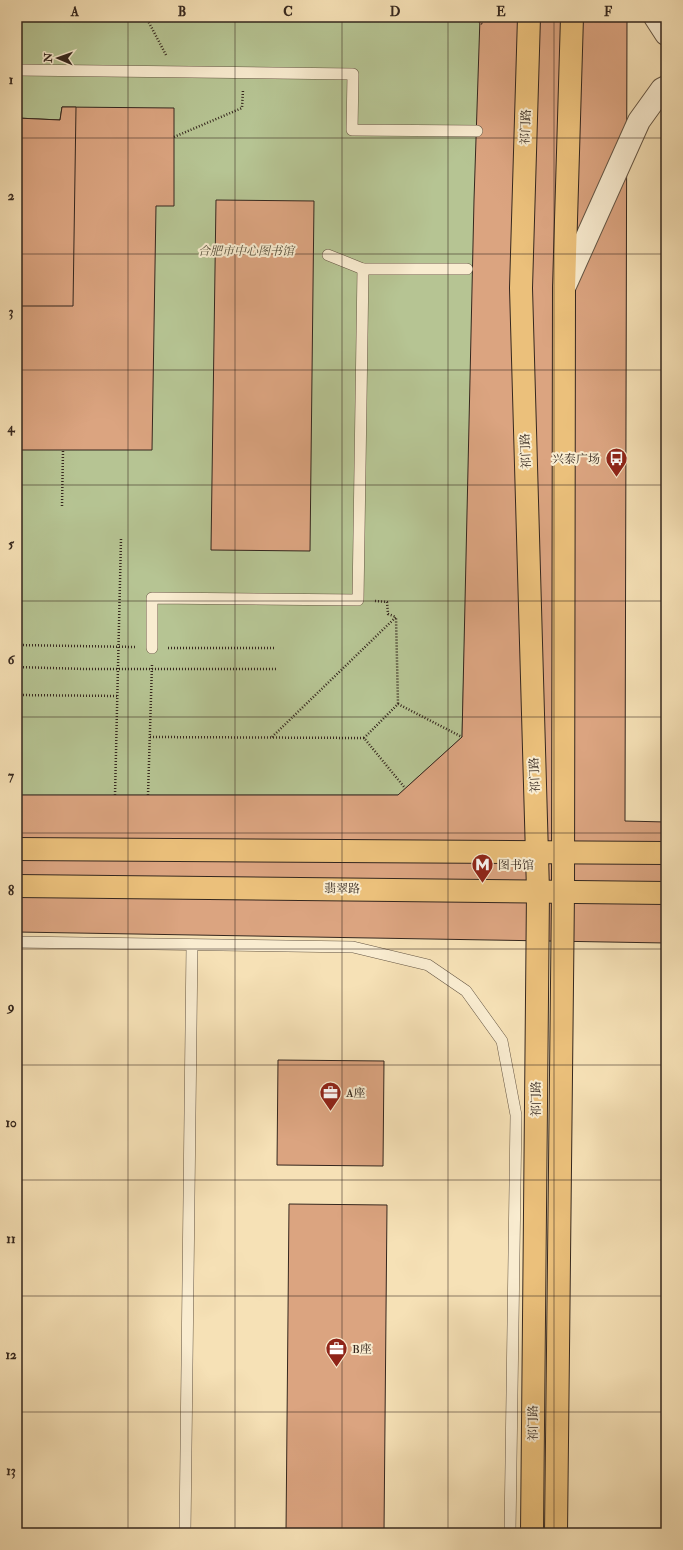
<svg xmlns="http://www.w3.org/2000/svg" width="683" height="1550" font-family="'IM FELL Double Pica','Noto Serif SC',serif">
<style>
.green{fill:#b6c493;stroke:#767658}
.building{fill:#dba480;stroke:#35271e}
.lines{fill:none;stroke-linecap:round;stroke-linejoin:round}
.service-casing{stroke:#655644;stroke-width:12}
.tertiary-casing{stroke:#655644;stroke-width:24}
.primary-casing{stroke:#35271e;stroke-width:24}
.path{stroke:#35271e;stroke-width:2.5;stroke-dasharray:1 2;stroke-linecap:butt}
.service{stroke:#f9ecd0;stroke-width:11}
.tertiary{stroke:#f9ecd0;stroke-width:22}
.primary{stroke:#ebc07b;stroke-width:22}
.grid{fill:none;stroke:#35271e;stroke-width:1;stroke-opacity:0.55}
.labels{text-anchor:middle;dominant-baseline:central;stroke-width:4;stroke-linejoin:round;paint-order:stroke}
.street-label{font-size:12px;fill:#35271e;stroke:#f9ecd0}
.park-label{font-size:12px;font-style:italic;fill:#554e3b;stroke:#f9ecd0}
.poi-label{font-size:12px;fill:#35271e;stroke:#f9ecd0;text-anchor:start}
.neatline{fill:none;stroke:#35271e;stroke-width:1.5}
.grid-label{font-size:13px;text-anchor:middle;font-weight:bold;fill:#35271e}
</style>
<rect width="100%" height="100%" fill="#f6e1b6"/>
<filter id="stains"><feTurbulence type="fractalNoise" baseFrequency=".005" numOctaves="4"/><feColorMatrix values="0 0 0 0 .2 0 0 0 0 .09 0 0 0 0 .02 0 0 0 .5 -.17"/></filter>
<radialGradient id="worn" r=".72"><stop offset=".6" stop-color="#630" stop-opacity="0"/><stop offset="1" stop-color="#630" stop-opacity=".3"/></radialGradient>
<path class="green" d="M17,17h465l-20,720 -64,58h-381z"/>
<g class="building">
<path d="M480,17h147l-2,804 41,1v121l-649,-11v-137h381l64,-58 12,-537z"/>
<path d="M62,107l112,1v98h-18l-4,244h-135v-332l43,2z"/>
<path d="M62,107h14l-3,199h-56v-188l43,2z"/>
<path d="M216,200l98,1 -4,350 -99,-1z"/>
<path d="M278,1060l106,1 -1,105 -106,-1z"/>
<path d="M289,1204l98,1 -3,328h-98z"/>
</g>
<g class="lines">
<defs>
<g id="service">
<path d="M17,70l336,4 -1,56 125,1"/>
<path d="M328,255l35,14"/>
<path d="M152,648v-50l206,2 5,-331h104"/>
<path d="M17,942l336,5 75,18 38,26 36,50 14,74 -6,418"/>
<path d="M185,1533l7,-588"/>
</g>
<g id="tertiary">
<path d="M655,17l11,17"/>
<path d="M564,288l75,-167 23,-32 4,-2"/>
</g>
<g id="primary">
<path d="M529,17l-8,271 17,603 -6,642"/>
<path d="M17,849l649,4"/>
<path d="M17,886l649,7"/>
<path d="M556,1533l7,-641 1,-604 8,-271"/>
</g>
</defs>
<use href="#service" class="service-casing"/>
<use href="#tertiary" class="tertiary-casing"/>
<use href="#primary" class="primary-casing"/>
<g class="path">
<path d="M146,17l20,38"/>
<path d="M475,17l7,7"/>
<path d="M174,137l68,-29 1,-18"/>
<path d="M62,506l1,-56"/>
<path d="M375,601l12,1 1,12 8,3"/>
<path d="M17,645l118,2"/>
<path d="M168,648h108"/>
<path d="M17,667l68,2h191"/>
<path d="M17,695l101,1"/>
<path d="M150,737l214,1 41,50"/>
<path d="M272,737l124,-120 2,87"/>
<path d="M364,738l34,-34 64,33"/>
<path d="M115,795l6,-256"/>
<path d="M148,795l4,-131"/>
</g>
<use href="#service" class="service"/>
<use href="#tertiary" class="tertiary"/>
<use href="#primary" class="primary"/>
</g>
<path class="grid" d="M128,17v1516M235,17v1516M342,17v1516M448,17v1516M554,17v1516M17,138h649M17,254h649M17,370h649M17,485h649M17,601h649M17,717h649M17,833h649M17,949h649M17,1065h649M17,1180h649M17,1296h649M17,1412h649"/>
<defs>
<symbol id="bus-pin" viewBox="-11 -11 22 30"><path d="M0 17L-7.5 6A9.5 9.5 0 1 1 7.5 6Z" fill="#8f2418" stroke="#f9ecd0"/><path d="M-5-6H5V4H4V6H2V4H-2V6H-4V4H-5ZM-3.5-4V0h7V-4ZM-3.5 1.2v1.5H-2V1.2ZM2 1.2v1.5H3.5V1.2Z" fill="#fff"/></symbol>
<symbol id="metro-pin" viewBox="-11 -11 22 30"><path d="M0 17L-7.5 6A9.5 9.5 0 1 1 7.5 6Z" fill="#8f2418" stroke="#f9ecd0"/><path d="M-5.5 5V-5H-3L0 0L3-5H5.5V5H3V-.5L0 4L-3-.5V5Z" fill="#fff"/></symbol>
<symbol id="office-pin" viewBox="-11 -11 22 30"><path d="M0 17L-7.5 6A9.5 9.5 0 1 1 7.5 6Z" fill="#8f2418" stroke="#f9ecd0"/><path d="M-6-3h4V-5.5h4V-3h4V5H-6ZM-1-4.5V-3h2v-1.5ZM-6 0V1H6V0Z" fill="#fff"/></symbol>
</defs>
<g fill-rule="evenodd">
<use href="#bus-pin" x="604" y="446" width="25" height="34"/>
<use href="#metro-pin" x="470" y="852" width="25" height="34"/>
<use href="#office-pin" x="318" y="1080" width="25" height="34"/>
<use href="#office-pin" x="324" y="1336" width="25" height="34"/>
</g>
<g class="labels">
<g class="street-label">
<text transform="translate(526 127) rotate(-88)">祁门路</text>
<text transform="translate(526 451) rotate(-92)">祁门路</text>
<text transform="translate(535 775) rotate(-92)">祁门路</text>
<text transform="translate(342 889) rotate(1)">翡翠路</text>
<text transform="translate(536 1099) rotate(-90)">祁门路</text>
<text transform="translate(533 1423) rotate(-90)">祁门路</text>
</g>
<g class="park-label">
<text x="246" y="251">合肥市中心图书馆</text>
</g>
<g class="poi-label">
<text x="600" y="459" text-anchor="end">兴泰广场</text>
<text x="498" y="865">图书馆</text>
<text x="346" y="1093">A座</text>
<text x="352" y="1349">B座</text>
</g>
</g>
<rect width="683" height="1550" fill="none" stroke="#f6e1b6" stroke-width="44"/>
<g transform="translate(58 58) rotate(272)" stroke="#f9ecd0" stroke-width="3" paint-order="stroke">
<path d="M0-3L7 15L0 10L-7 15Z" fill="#35271e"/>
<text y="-6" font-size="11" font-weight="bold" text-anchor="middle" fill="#35271e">N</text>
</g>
<rect x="22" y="22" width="639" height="1506" class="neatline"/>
<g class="grid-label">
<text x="75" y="16">A</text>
<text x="182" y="16">B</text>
<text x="288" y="16">C</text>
<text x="395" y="16">D</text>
<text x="501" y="16">E</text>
<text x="608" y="16">F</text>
<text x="11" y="84">1</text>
<text x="11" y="200">2</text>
<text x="11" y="316">3</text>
<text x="11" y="432">4</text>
<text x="11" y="548">5</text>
<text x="11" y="664">6</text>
<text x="11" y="780">7</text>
<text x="11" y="895">8</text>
<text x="11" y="1011">9</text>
<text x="11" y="1127">10</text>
<text x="11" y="1243">11</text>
<text x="11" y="1359">12</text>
<text x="11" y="1475">13</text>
</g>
<rect width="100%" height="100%" filter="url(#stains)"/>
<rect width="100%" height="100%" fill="url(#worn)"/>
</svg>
